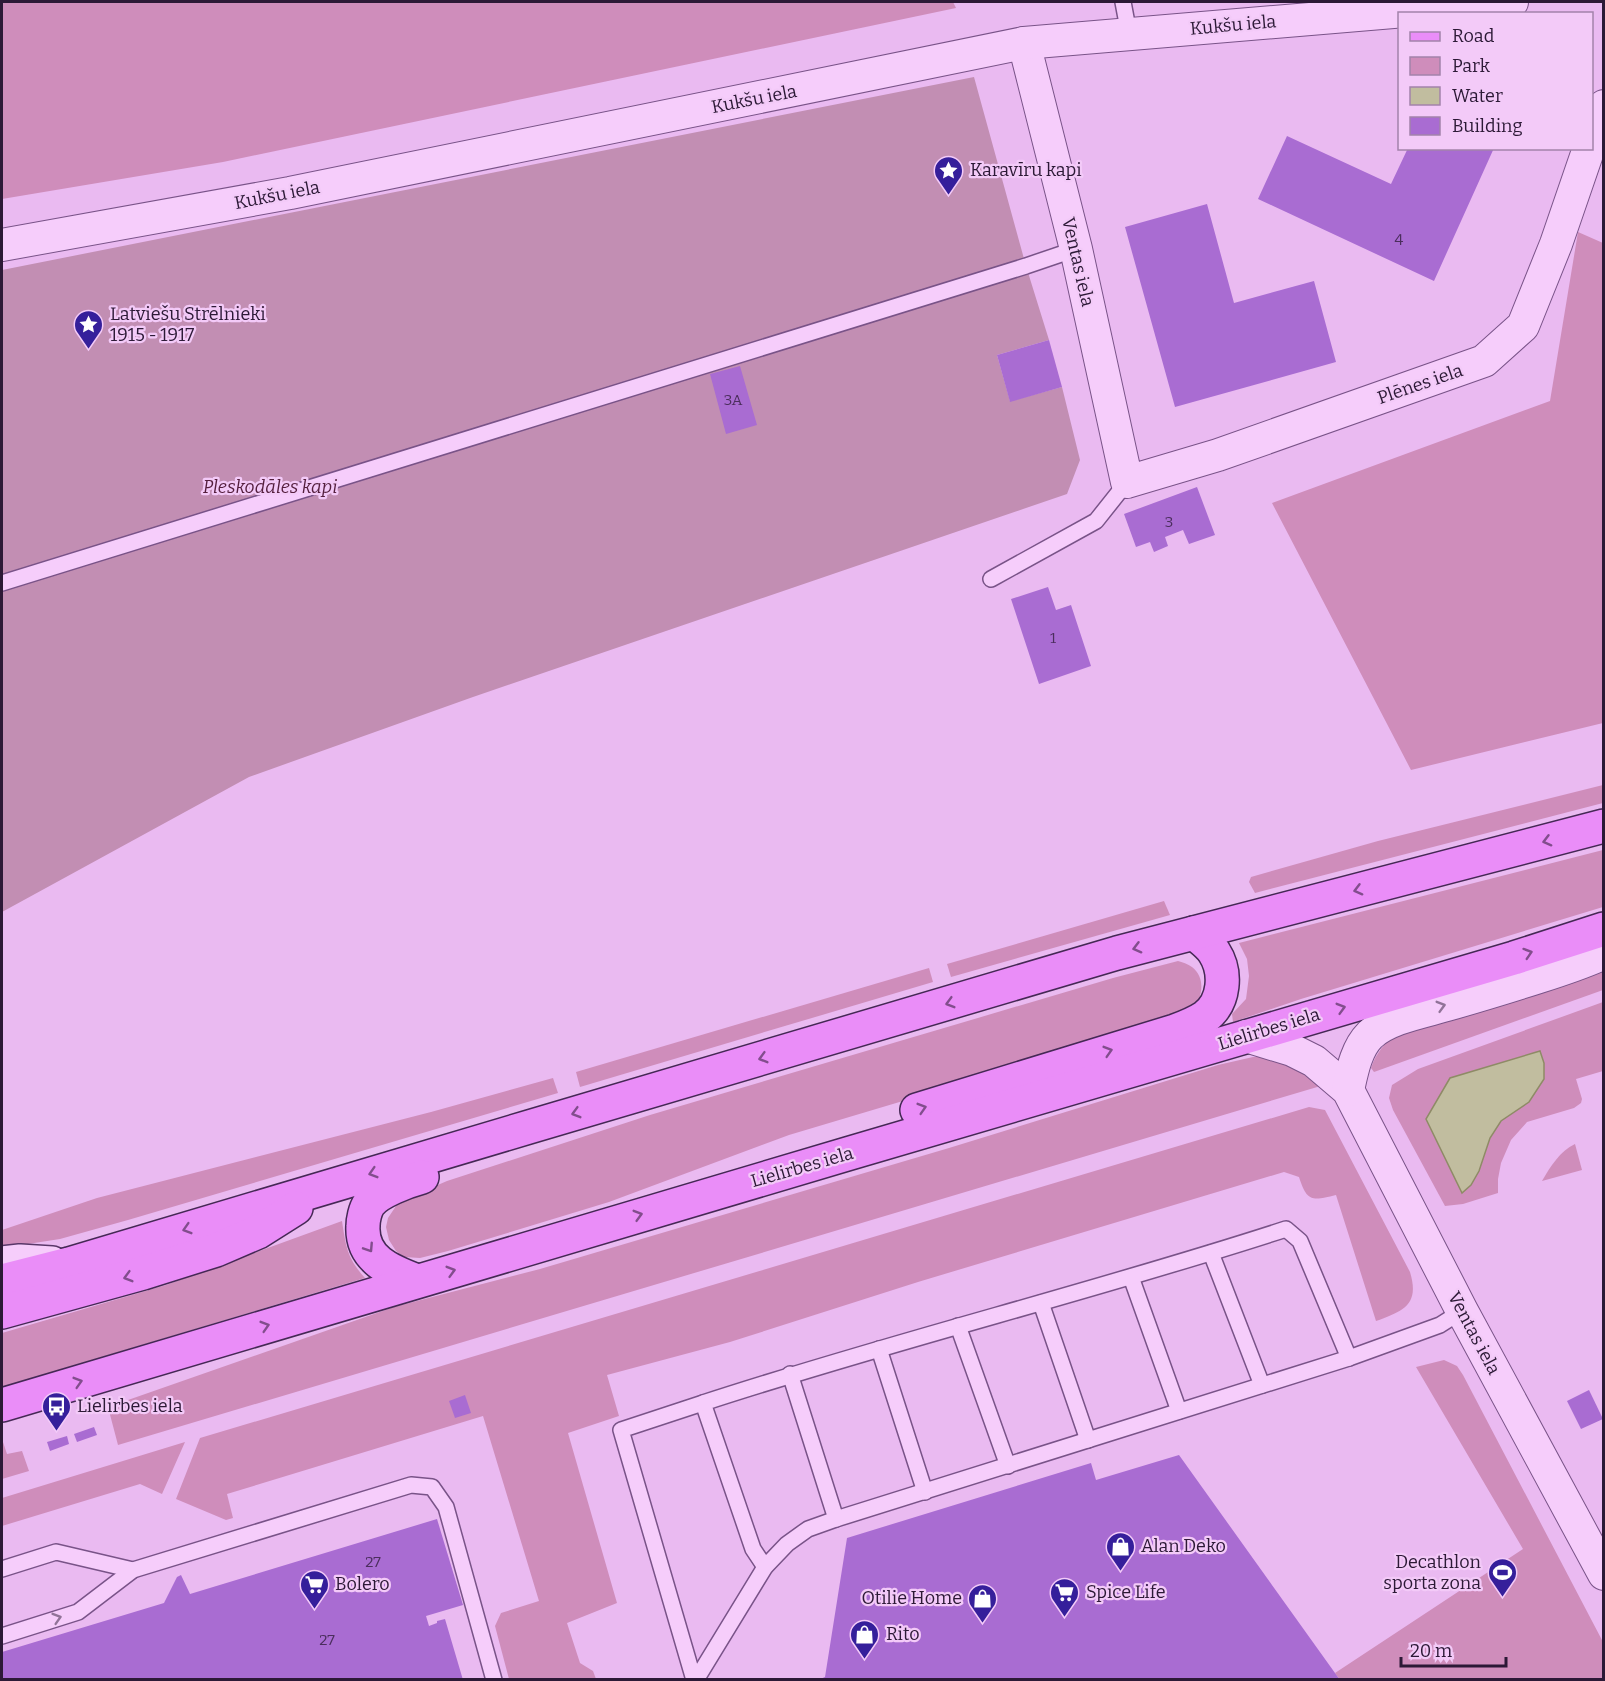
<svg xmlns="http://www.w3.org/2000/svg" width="1605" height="1681" font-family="Bitter,serif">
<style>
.green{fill:#cf8dbb}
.cemetery{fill:#c28eb3}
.water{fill:#c1bd9f;stroke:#8e8b66;stroke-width:1.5}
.building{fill:#a96cd2}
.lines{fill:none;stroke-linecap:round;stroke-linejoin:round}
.lane-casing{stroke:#795388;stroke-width:18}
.street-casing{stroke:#795388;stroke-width:34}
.secondary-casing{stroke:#593769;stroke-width:36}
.primary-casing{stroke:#452855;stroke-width:36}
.lane{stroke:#f6cdfb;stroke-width:15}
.street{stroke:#f6cdfb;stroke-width:32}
.secondary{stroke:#f6cdfb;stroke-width:33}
.primary{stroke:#ea8df8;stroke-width:33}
.oneway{stroke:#824d8d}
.oneway2{stroke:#917398}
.labels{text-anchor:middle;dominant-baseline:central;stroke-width:4.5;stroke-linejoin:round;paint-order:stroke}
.number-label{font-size:15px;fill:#4b2e5d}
.street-label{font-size:18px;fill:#2c1936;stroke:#f3caf8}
.poi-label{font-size:18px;fill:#2c1936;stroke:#f3caf8;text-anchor:start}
.park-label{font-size:18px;font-style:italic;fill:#541e3d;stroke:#f3caf8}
</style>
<rect width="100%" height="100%" fill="#eabaf1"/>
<g class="green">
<path d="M2,2h951l3,6 -733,154 -221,37z"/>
<path d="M1578,232l25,11v480l-192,47 -139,-267 278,-102z"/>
<path d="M1603,785v18l-348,90 -6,-11 2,-5 127,-36z"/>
<path d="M1603,850v57l-302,92 -68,23 -1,-8 14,-15 3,-23 -2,-17 -8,-16z"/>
<path d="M1164,901l6,14 -219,62 -4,-13z"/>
<path d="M1178,961c4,1 10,3 14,6 15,12 10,32 -1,45l-191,60 -211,63 -180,67 -161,49 -28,7 -16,-1 -8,-6 -7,-11 -3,-13 2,-9 8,-12 14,-9 37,-16 203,-66 463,-137z"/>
<path d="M1603,966v24l-229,82 -3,-4c5,-15 14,-25 26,-36z"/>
<path d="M929,968l4,14 -353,105 -4,-15z"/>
<path d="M1603,1002v69l-27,8 6,20 -1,4 -7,5 -47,14 -16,18 -10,23 -3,16v14l-35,11 -18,2 -52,-96 -4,-12 3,-13 26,-16z"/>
<path d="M1253,1057h23l48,28 -1206,360 -10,-38 286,-100 146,-38 409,-121 269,-83z"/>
<path d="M553,1078l5,15 -430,127 -68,19 -58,9v-18l95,-32 334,-86z"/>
<path d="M1309,1107l16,3 85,162c10,33 -7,39 -34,49l-40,-126c-24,6 -29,7 -37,-18l-15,-5 -366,110 -188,60 -123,33 12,41 -51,17 49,170 -50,20 13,40 13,8 3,8h-87l-14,-53 6,-13 38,-12 -56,-185 -256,78 6,24 -7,2 -50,-21 24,-61z"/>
<path d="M1575,1144l7,26 -40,11c8,-14 18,-30 33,-37z"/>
<path d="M342,1221c4,26 5,37 23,57l-363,109v-54l164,-48z"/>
<path d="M1444,1360l13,6 6,9 140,267v37l-263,1 -5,-7 188,-124 -107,-182z"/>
<path d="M2,1439l5,15 15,-3 7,20 -27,8z"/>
<path d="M185,1442l-23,52 -22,-10 -138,42v-28z"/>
</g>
<path class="cemetery" d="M974,77l52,189 23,74 -52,15 13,46 52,-14 18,73 -13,34 -594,203 -224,80 -247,135v-642z"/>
<path class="water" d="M1540,1051l4,12v16l-15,23 -28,19 -11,17 -11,33 -8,14 -9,8 -36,-74 24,-41z"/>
<g class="building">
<path d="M1287,136l104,48 17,-36h86l-60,133 -176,-82z"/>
<path d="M1207,204l27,99 80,-22 22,81 -161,45 -50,-180z"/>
<path d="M1049,340l13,47 -52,15 -13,-47z"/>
<path d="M740,366l17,59 -31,9 -16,-60z"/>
<path d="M1197,487l18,48 -26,9 -6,-14 -18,7 3,9 -14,6 -4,-10 -14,5 -12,-33z"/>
<path d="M1048,587l8,23 15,-5 20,61 -52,18 -28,-85z"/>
<path d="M1589,1390l14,29 -22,10 -14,-28z"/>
<path d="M465,1395l6,18 -16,5 -6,-17z"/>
<path d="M94,1427l3,8 -20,7 -3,-8z"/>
<path d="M67,1436l2,8 -19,7 -3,-9z"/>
<path d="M1179,1455l161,225h-522l7,-3 22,-139 244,-75 5,17z"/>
<path d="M437,1519l26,86 -37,11 3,10 8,-3v-2l8,-2 18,61h-461v-28l162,-49 13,-26 4,-2 9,19z"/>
</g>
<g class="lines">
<defs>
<g id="lane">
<path d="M1123,2l6,32"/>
<path d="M991,579l105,-58 31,-39"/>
<path d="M2,583l1024,-317 50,-17"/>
<path d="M1211,1253l51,132"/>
<path d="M1131,1277l48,134"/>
<path d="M1041,1303l47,137"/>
<path d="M958,1326l50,140"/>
<path d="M879,1349l46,143"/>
<path d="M790,1374l46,145"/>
<path d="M765,1567l-12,-18 -50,-146c192,-63 390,-111 583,-174l14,12 49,117"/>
<path d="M2,1569l54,-17 77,18"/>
<path d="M2,1636l76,-24 55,-42 278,-85 21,2 14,20 48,173"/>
<path d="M694,1680l-73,-250 82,-27"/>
<path d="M696,1680l69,-113 22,-23 21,-15 28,-10 513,-161 91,-33 22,-14"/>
</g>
<g id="street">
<path d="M1024,43l52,206 51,233 91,-27 266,-94 39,-35 33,-82 33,-96"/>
<path d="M1592,140l12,-34"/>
<path d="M2,245l288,-52 734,-150 488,-41"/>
<path d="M1246,1036l46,14 22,11 34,29 114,221 142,263"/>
<path d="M1348,1090c4,-18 8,-41 22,-55 18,-17 53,-23 77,-30 31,-9 61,-18 92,-28 22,-7 44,-14 65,-24"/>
</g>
<path id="secondary" d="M2,1263l18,-2 32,2"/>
<g id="primary">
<path d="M917,1110l258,-79c11,-4 21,-8 30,-14 20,-15 22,-45 9,-65 -5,-8 -13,-13 -20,-19"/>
<path d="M2,1281l67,-17 460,-137 588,-174 487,-127"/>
<path d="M417,1281c-27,-10 -56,-22 -54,-55 0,-6 2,-16 6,-22 9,-12 38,-23 53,-27"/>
<path d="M2,1312l141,-39 73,-23 42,-18 38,-24"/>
<path d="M2,1405l845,-251 667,-196 90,-29"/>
</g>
</defs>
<use href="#lane" class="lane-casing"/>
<use href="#street" class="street-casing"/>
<use href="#secondary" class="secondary-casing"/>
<use href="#primary" class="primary-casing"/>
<use href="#lane" class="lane"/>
<use href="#street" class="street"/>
<use href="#secondary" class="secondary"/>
<use href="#primary" class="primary"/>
</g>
<defs><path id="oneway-chevron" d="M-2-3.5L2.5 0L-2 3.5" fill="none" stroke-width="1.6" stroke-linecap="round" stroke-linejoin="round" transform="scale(1.5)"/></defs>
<g class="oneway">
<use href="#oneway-chevron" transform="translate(1547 841) rotate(165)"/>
<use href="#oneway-chevron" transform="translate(1358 890) rotate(165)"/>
<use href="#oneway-chevron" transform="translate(1137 948) rotate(165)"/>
<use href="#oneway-chevron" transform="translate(1528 953) rotate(-18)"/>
<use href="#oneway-chevron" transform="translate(950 1003) rotate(164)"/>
<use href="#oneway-chevron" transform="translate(1341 1008) rotate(-16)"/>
<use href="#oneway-chevron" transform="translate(1108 1051) rotate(-17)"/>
<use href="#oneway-chevron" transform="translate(763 1058) rotate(164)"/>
<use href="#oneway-chevron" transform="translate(922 1108) rotate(-17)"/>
<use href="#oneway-chevron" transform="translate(576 1113) rotate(164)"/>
<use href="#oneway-chevron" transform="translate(373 1173) rotate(163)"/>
<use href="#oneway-chevron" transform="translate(638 1215) rotate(-16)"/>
<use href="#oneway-chevron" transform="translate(187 1229) rotate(163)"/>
<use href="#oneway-chevron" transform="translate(369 1248) rotate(57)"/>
<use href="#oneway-chevron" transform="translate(451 1271) rotate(-16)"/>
<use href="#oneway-chevron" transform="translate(128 1277) rotate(164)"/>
<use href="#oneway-chevron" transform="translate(265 1326) rotate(-17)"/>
<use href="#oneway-chevron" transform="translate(78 1382) rotate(-17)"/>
</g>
<g class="oneway2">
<use href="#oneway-chevron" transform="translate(1441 1006) rotate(-16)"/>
<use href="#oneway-chevron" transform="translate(57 1618) rotate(-17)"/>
</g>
<defs>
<symbol id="sight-pin" viewBox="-11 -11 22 30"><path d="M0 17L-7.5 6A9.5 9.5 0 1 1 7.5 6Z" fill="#351f9b" stroke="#f3caf8"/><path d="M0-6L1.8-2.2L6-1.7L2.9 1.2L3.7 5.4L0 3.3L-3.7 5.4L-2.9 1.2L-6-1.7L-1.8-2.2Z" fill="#fff"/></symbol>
<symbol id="bus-pin" viewBox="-11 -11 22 30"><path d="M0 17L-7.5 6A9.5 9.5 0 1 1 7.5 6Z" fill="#351f9b" stroke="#f3caf8"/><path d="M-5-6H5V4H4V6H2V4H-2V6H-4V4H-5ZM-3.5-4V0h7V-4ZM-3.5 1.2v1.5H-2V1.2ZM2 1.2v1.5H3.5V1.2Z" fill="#fff"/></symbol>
<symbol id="shop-pin" viewBox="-11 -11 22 30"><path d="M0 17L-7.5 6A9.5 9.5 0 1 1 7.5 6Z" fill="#351f9b" stroke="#f3caf8"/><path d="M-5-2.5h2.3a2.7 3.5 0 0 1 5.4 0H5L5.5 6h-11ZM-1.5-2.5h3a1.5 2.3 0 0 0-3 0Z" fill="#fff"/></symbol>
<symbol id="stadium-pin" viewBox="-11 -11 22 30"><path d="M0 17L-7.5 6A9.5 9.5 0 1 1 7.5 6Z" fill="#351f9b" stroke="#f3caf8"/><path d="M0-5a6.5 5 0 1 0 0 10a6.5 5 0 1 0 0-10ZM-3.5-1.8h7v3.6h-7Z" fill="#fff"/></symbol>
<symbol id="supermarket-pin" viewBox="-11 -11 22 30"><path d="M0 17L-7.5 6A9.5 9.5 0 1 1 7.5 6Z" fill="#351f9b" stroke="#f3caf8"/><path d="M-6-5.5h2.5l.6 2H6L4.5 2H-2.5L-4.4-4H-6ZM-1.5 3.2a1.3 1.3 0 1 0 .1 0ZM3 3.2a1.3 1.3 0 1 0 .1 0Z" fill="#fff"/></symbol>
</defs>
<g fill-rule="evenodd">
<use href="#sight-pin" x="932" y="154" width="33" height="45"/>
<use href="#sight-pin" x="72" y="308" width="33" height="45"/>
<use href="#bus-pin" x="40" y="1390" width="33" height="45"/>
<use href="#shop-pin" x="1104" y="1530" width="33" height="45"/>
<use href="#stadium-pin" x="1486" y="1556" width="33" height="45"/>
<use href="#supermarket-pin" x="298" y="1568" width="33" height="45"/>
<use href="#supermarket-pin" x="1048" y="1576" width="33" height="45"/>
<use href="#shop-pin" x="966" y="1582" width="33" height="45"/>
<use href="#shop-pin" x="848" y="1618" width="33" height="45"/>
</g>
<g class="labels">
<g class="number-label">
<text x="1399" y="240">4</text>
<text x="733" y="400">3A</text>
<text x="1169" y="522">3</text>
<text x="1053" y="638">1</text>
<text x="373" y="1562">27</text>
<text x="327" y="1640">27</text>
</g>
<g class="street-label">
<text transform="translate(1233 25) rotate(-5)">Kukšu iela</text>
<text transform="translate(754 99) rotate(-11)">Kukšu iela</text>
<text transform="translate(277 195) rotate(-11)">Kukšu iela</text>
<text transform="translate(1078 262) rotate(77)">Ventas iela</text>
<text transform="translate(1420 384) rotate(-19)">Plēnes iela</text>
<text transform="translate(1269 1029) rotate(-17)">Lielirbes iela</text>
<text transform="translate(802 1167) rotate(-16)">Lielirbes iela</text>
<text transform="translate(1474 1333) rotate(62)">Ventas iela</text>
</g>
<g class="poi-label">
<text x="970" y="170">Karavīru kapi</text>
<text x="110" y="314">Latviešu Strēlnieki<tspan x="110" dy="21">1915 - 1917</tspan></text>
<text x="77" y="1406">Lielirbes iela</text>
<text x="1141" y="1546">Alan Deko</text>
<text x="1481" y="1562" text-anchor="end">Decathlon<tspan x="1481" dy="21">sporta zona</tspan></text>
<text x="335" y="1584">Bolero</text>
<text x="1086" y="1592">Spice Life</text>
<text x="962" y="1598" text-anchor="end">Otilie Home</text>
<text x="886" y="1634">Rito</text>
</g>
<g class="park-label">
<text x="270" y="487">Pleskodāles kapi</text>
</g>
</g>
<rect width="1605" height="1681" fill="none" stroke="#2c1936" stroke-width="6"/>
<rect x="1398" y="12" width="195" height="138" fill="#f3caf8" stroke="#a383aa" stroke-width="1.5"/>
<rect x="1410" y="32" width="30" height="9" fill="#ea8df8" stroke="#a383aa" stroke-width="1.5"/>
<text x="1452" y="42" font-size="18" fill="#2c1936">Road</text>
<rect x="1410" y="57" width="30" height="18" fill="#cf8dbb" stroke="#a383aa" stroke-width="1.5"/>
<text x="1452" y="72" font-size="18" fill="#2c1936">Park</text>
<rect x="1410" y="87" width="30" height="18" fill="#c1bd9f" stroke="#a383aa" stroke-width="1.5"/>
<text x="1452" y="102" font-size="18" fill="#2c1936">Water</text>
<rect x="1410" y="117" width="30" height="18" fill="#a96cd2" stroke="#a383aa" stroke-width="1.5"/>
<text x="1452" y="132" font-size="18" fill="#2c1936">Building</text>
<path d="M1401 1657v9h105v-9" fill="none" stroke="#2c1936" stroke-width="3"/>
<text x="1410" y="1657" font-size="18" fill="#2c1936" stroke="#f3caf8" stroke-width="4.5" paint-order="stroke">20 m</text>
</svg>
